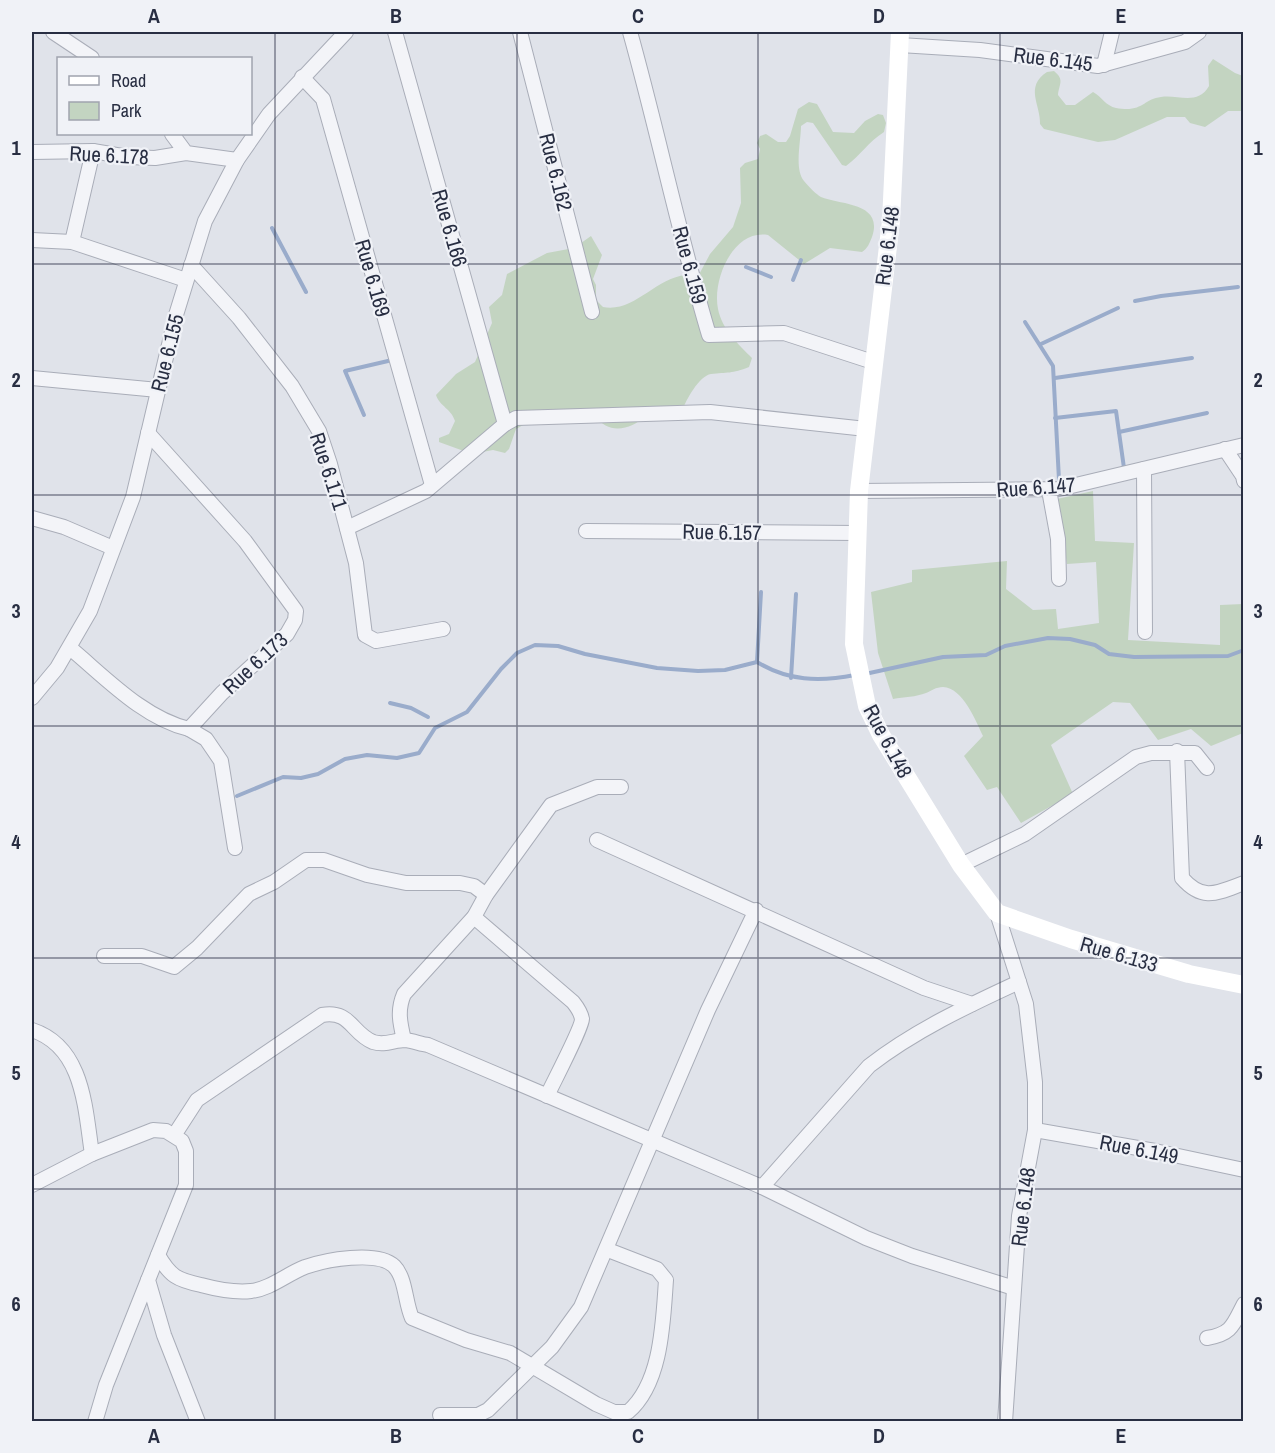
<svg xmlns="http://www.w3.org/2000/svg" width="1275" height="1453" font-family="'Archivo Narrow',sans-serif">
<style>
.green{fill:#c3d4c1}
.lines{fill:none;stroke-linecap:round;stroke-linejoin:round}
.stream{stroke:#9aaccb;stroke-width:4}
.street-casing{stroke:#a9adb8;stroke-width:16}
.street{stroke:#f3f4f8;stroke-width:14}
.secondary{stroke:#fff;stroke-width:18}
.grid{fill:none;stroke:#282e42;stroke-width:1.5;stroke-opacity:0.55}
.labels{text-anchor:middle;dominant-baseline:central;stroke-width:4.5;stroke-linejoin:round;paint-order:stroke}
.street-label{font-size:21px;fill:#282e42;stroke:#f0f2f7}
.neatline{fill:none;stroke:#282e42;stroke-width:2}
.grid-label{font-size:20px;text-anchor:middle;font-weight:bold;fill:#282e42}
</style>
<rect width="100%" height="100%" fill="#e0e3ea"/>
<g class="green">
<path d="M1213,59l22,14 8,3v35h-15l-23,16 -15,-4 -5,-6h-18l-52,23 -17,2 -54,-13 -4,-5c1,-19 -16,-37 7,-52l7,-1c11,9 5,13 4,24l8,10h9l18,-13c9,5 13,14 23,16 27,5 27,-9 45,-11 16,-3 37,9 48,-11l-1,-20z"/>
<path d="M809,102l8,2 16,28 21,1 11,-12 13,-7 5,1 3,8 -2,9c-16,10 -23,23 -38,34l-4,-1 -29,-42 -6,-1 -6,4c0,15 -7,43 3,55 4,5 13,14 17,16 19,8 63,5 51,40 -3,7 -4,11 -10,15l-32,-4 -26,16 -36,-29c-35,-6 -56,45 -50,74 4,20 20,35 34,49l-3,9c-17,7 -22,5 -38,7 -12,2 -25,26 -29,37l-37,5c-13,14 -38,19 -49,0l-71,8 -9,5 -7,20 -4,4 -12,-3 -21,4 -33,-12v-4l10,-4 6,-13c-4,-13 -15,-14 -19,-26l20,-21 19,-12 17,-39 -3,-16 13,-12 5,-21 40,-21 27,-5 17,-12 11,19 -9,24 3,6v15l7,7c31,6 52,-29 83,-32l9,7 15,-28 23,-27 8,-24 -1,-35 5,-5 13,-4 2,-10 -3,-6 3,-7 6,-2 12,8h8l4,-6 8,-27z"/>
<path d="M1093,491l2,50 39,2 -6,97 92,5v-40l23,-1v129l-32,13 -20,-17 -33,11 -28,-37 -17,-1 -62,43 22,49 -52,29 -24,-36 -10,3 -23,-34 19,-20c-7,-15 -20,-48 -40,-49 -7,0 -12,4 -17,6 -10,4 -22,4 -33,6l-15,-46 -7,-61 41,-10v-12l95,-9 -1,28 27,21 23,-1 2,20 41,-6 -3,-61 -29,2 -10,-65z"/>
</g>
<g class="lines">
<g class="stream">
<path d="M272,228l34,64"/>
<path d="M746,267l25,10"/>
<path d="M793,280l8,-20"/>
<path d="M1135,301l26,-5 77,-9"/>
<path d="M1025,322l28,44 6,114"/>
<path d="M1041,344l77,-36"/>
<path d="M1055,378l137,-20"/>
<path d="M364,415l-19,-44 43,-10"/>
<path d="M1055,418l61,-7 8,57"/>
<path d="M1119,432l88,-19"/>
<path d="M757,662l4,-70"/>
<path d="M865,674l78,-17 43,-2 19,-9 43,-8 22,1 25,6 14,9 25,3 94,-1 16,-6"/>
<path d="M791,678l5,-84"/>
<path d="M390,703l21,5 17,9"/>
<path d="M237,796l46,-19 18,1 17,-4 27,-15 22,-4 30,3 22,-5 16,-25 32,-16 34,-43 16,-16 18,-8 23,1 27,8 72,14 41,3 27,-1 32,-8c31,19 62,20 98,13"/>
</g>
<defs>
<g id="street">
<path d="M53,32l39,26"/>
<path d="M395,32l110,392"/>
<path d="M520,32l72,280"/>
<path d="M630,32c28,100 49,203 79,303l75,-2 89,29"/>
<path d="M900,45l80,5 118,16 87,-24 14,-10"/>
<path d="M1104,65l8,-33"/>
<path d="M302,77l21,22 109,386"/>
<path d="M172,134l14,19 51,7"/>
<path d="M32,152l61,-1 35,6 27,1 31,-5"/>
<path d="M32,240l40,2 114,38"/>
<path d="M72,242l21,-91"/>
<path d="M191,265l48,53 53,68 27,45 11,33 26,99 9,72 11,6 67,-12"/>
<path d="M32,378l126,12"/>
<path d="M148,433l97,108 51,70 -1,9 -8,14 -65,59 -33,36 17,10 15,22 14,87"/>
<path d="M1225,449l18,27 1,5"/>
<path d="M1144,469l1,163"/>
<path d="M1049,490l9,49 1,40"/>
<path d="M859,491l200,-2 185,-44"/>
<path d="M32,518l32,9 49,21"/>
<path d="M347,528l79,-37 79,-67 11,-6 194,-6 156,17"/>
<path d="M586,531l272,2"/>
<path d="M70,648c35,29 73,70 119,81"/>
<path d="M32,698l25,-30 33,-57 43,-114 43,-182 29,-94 32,-61 32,-46 77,-82"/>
<path d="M1177,751l5,127c21,24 35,15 62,5"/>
<path d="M597,840l327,148 48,16"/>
<path d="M961,865l64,-31 111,-77 15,-4h44l12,15"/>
<path d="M997,913l29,91 9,78v48l-16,86 -14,206"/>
<path d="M474,917l99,85c4,5 8,11 9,17 0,9 -29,64 -35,77"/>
<path d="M104,956h38l32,11 23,-19 52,-54 25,-12 32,-22h18l43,15 39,8h54l14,3 12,9"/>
<path d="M32,1030c52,17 53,79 60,124"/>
<path d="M404,1040c-4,-17 -7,-30 0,-46l70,-77 12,-22 65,-90 46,-18h24"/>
<path d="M1035,1130l120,21 89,19"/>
<path d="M175,1134l22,-34 125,-85c29,-5 29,18 51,27 12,4 21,-2 32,-2 8,1 16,4 23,5l334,142 104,51 46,18 102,32"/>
<path d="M32,1185l60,-31 61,-24 13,1 16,10 4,10v34l-38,95 16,55 34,87"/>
<path d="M762,1187l107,-121c45,-35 98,-60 150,-84"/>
<path d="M158,1255c12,21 19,25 43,30 15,4 33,8 50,6 19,-2 36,-17 54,-24 20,-7 72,-17 89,-1 12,12 11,37 18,52l54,22 44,13 86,51 18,8h14c34,-29 35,-91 38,-132l-9,-11 -49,-19"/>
<path d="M1207,1338c25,-4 26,-13 37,-34"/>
<path d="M440,1415h38l10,-5 64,-63 29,-40 127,-297 48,-100"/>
<path d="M95,1422l11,-37 42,-105"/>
</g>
</defs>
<use href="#street" class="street-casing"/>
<use href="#street" class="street"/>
<path class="secondary" d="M900,32l-9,189 -32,270 -5,153 13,62 14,29 80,130 36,48 74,26 118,35 55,11"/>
</g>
<path class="grid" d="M275,32v1390M517,32v1390M758,32v1390M1000,32v1390M32,264h1212M32,495h1212M32,726h1212M32,958h1212M32,1189h1212"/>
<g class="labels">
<g class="street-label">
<text transform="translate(1053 59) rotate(7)">Rue 6.145</text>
<text transform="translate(109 155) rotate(3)">Rue 6.178</text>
<text transform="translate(556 172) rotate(76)">Rue 6.162</text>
<text transform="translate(450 228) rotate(74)">Rue 6.166</text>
<text transform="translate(887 246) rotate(-83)">Rue 6.148</text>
<text transform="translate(690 265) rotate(75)">Rue 6.159</text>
<text transform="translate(373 278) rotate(74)">Rue 6.169</text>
<text transform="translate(167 353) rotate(-76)">Rue 6.155</text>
<text transform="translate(329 471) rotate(72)">Rue 6.171</text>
<text transform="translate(1036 487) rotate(-4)">Rue 6.147</text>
<text transform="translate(722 532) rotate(1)">Rue 6.157</text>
<text transform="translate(255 663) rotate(-43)">Rue 6.173</text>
<text transform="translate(888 741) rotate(62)">Rue 6.148</text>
<text transform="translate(1119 954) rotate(16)">Rue 6.133</text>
<text transform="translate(1139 1149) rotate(11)">Rue 6.149</text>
<text transform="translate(1023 1207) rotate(-83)">Rue 6.148</text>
</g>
</g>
<rect width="1275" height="1453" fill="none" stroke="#f0f2f7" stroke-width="66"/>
<rect x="57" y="57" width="195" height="78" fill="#f0f2f7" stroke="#a0a4af" stroke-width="1.5"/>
<rect x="69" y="76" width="30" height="9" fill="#ffffff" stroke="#a0a4af" stroke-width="1.5"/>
<text x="111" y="87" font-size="18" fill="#282e42">Road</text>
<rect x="69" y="102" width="30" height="18" fill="#c3d4c1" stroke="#a0a4af" stroke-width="1.5"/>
<text x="111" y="117" font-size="18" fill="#282e42">Park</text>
<rect x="33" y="33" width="1209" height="1387" class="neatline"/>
<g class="grid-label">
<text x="154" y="23">A</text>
<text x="396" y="23">B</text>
<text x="638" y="23">C</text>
<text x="879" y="23">D</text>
<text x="1121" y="23">E</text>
<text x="16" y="155">1</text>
<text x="1258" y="155">1</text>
<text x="16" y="387">2</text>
<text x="1258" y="387">2</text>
<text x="16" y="618">3</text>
<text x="1258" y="618">3</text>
<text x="16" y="849">4</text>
<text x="1258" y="849">4</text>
<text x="16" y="1080">5</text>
<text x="1258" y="1080">5</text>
<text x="16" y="1311">6</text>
<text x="1258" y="1311">6</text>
<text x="154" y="1443">A</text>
<text x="396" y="1443">B</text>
<text x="638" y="1443">C</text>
<text x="879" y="1443">D</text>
<text x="1121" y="1443">E</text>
</g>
</svg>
